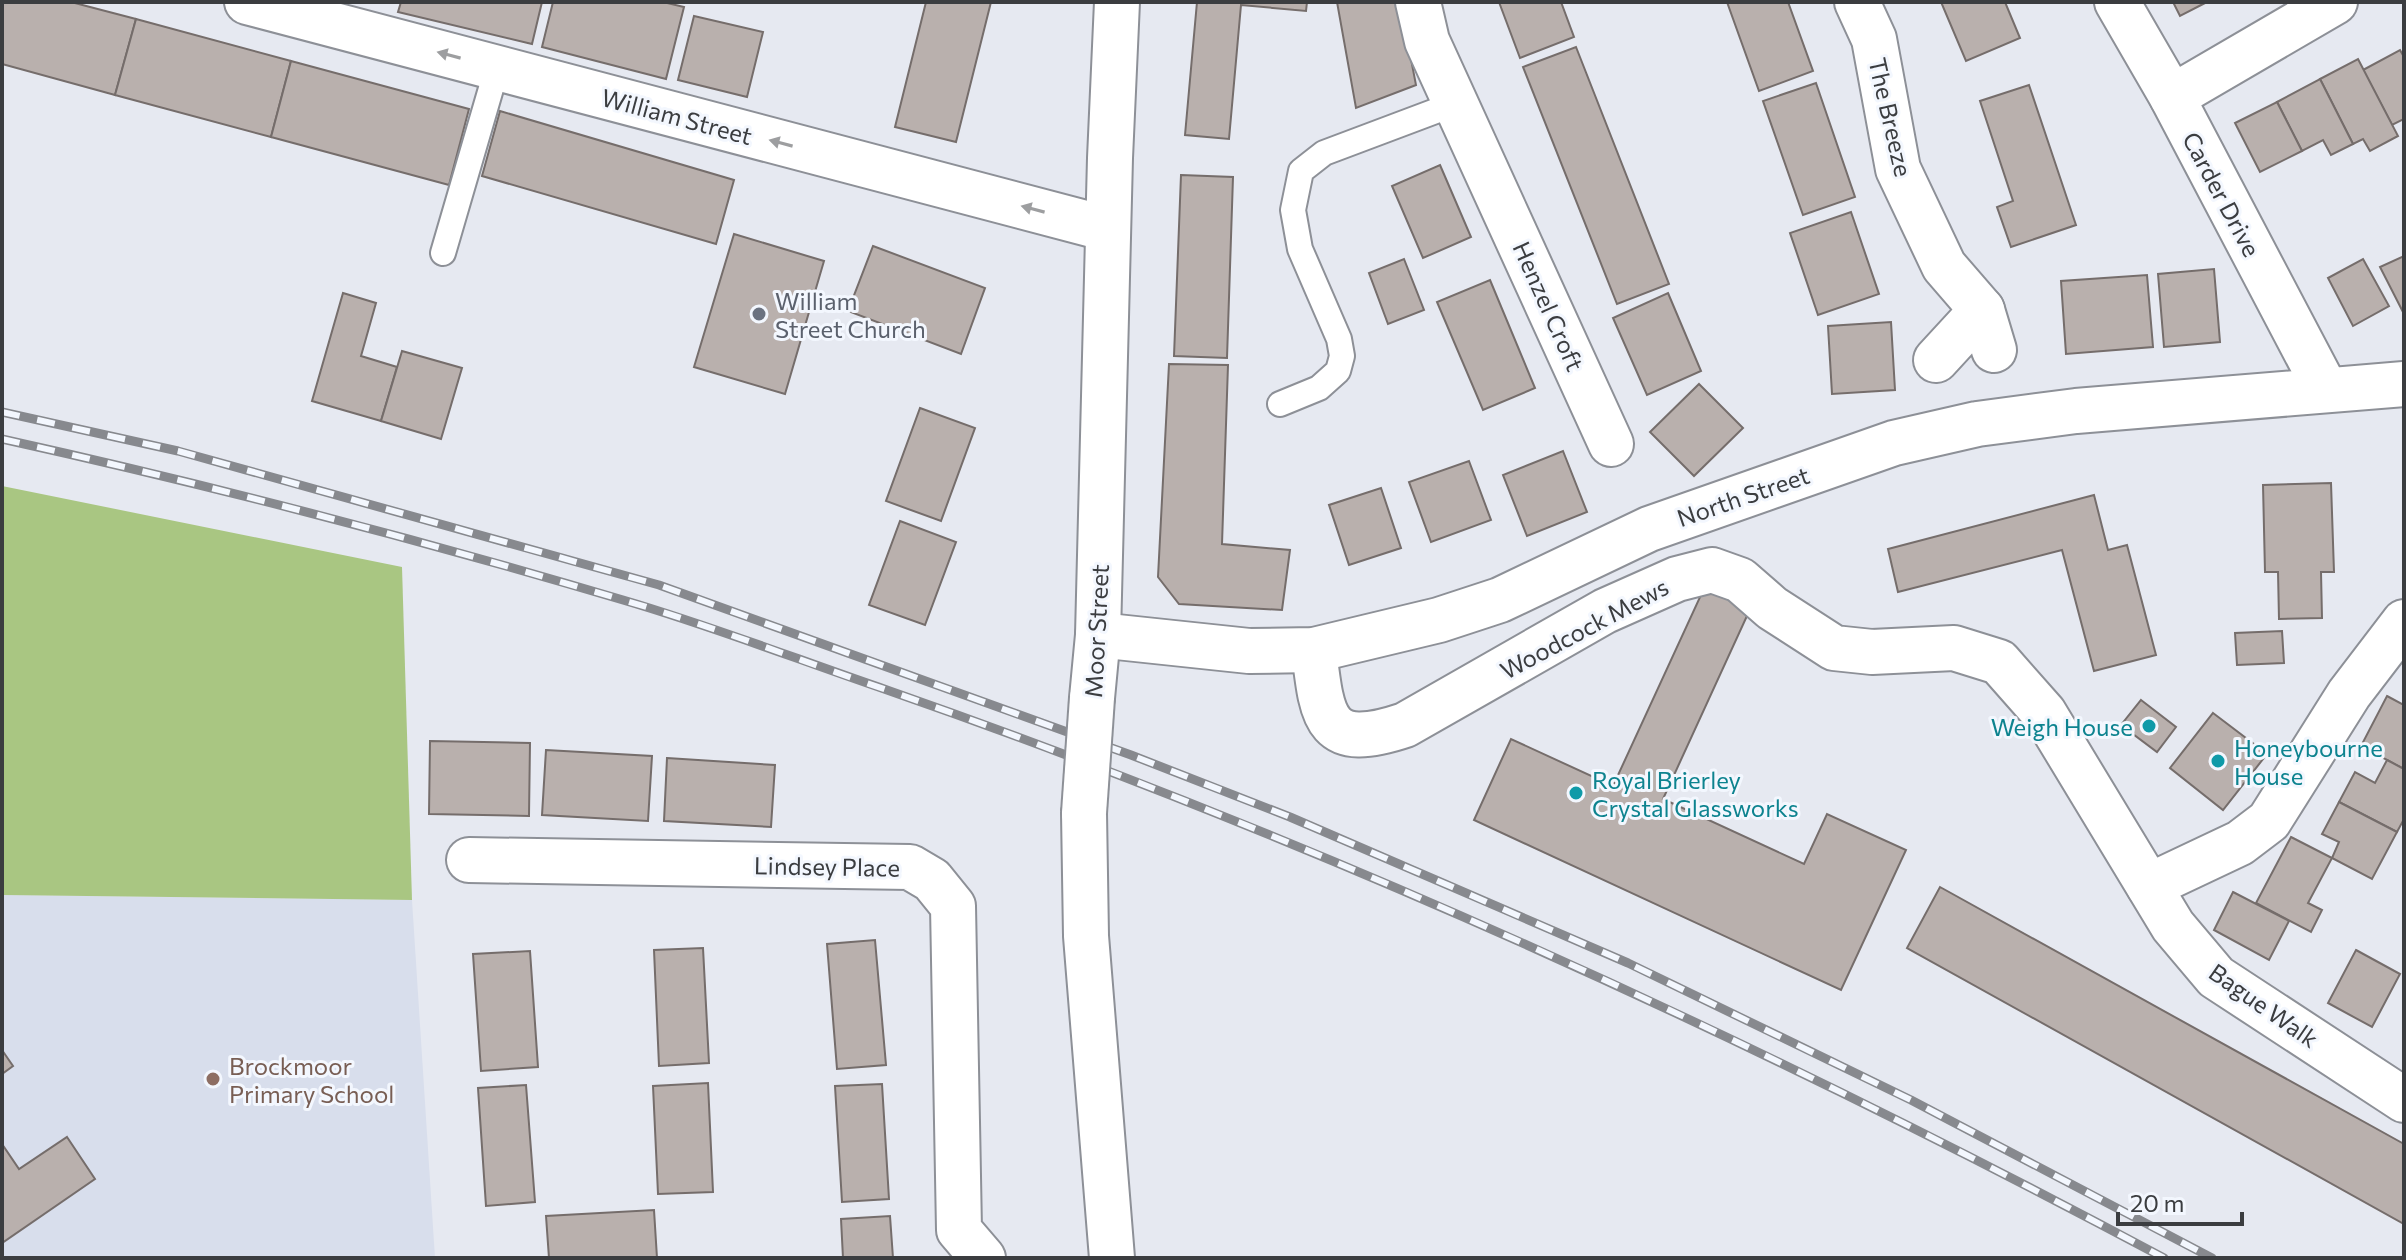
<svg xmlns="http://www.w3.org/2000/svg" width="2406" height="1260" font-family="Commissioner,sans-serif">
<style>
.built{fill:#d8deec}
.green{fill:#a9c682}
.building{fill:#b9b0ad;stroke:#756d6b;stroke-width:2}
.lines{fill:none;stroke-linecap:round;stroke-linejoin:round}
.lane-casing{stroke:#8d9097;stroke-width:28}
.street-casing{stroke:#8d9097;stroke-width:48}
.secondary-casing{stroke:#8d9097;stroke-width:48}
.lane{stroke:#fff;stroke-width:24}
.street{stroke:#fff;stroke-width:44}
.secondary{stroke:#fff;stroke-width:44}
.rail-casing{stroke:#87898e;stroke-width:9}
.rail{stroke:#f3f7fe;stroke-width:6;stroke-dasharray:18;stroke-linecap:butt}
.secondary-bridge-casing{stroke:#8d9097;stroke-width:48;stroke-linecap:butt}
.secondary-bridge{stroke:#fff;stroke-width:44}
.oneway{fill:#9d9ea0}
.worship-dot{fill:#6b7280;stroke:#f3f7fe;stroke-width:3}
.culture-dot{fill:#0f9aa8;stroke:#f3f7fe;stroke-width:3}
.education-dot{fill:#8d6e63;stroke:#f3f7fe;stroke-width:3}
.labels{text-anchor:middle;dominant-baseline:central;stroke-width:6;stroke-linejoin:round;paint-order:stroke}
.street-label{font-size:24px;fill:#3b3d40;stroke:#f3f7fe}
.worship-label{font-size:24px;fill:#5b616d;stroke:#f3f7fe;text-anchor:start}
.culture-label{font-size:24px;fill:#0d838f;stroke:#f3f7fe;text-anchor:start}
.education-label{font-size:24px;fill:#785e54;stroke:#f3f7fe;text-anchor:start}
</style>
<rect width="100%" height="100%" fill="#e6e9f1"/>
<path class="built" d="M2,895l410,5 23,358h-433z"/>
<path class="green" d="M2,486l400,81 10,333 -410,-5z"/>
<g class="building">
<path d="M2,2h69l65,17 -21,76 -113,-31z"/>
<path d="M401,2h141l-10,42 -134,-32z"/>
<path d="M553,2h110l21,5 -18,72 -124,-32z"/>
<path d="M926,2h65l-35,140 -61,-15z"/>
<path d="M1197,2h110l-1,9 -65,-6 -12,134 -44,-4z"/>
<path d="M1337,2h63l16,83 -60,23z"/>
<path d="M1499,2h62l13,35 -54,21z"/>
<path d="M1727,2h61l25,69 -54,20z"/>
<path d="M1941,2h64l15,36 -54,23z"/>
<path d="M2173,2h34l-27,14z"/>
<path d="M694,16l69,16 -16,65 -69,-17z"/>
<path d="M136,19l155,42 -20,76 -156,-42z"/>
<path d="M1576,47l93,237 -52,20 -94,-237z"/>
<path d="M2400,50l4,7v62l-12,6 -29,-55z"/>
<path d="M2358,59l40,77 -28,15 -7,-12 -10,5 -33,-65z"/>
<path d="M291,61l178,48 -20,76 -178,-48z"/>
<path d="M2320,79l33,65 -22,11 -8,-15 -21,11 -25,-49z"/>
<path d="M1816,83l39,114 -52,18 -40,-114z"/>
<path d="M2029,85l47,140 -65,22 -14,-40 16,-6 -33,-100z"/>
<path d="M2277,102l25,49 -42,21 -25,-49z"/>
<path d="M500,111l234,69 -18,64 -234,-68z"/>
<path d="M1440,165l31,72 -48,21 -31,-72z"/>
<path d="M1181,175l52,2 -6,181 -53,-2z"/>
<path d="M1851,212l28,82 -61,21 -28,-82z"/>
<path d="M734,234l90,27 -39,133 -91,-27z"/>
<path d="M873,246l112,42 -24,66 -113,-43z"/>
<path d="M2404,256v58l-24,-47z"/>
<path d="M1404,259l20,51 -36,14 -19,-51z"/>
<path d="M2363,259l26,47 -36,20 -25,-48z"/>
<path d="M2214,269l6,73 -56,5 -6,-73z"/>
<path d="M2147,275l6,72 -87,7 -5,-73z"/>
<path d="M1490,280l45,108 -52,22 -46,-108z"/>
<path d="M343,293l33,10 -15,53 36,11 -16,54 -69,-20z"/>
<path d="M1668,293l33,78 -54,24 -34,-77z"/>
<path d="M1891,322l4,68 -63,4 -4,-68z"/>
<path d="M402,351l60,17 -21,71 -60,-18z"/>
<path d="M1169,364l59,1 -6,179 68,6 -8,60 -103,-6 -21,-27z"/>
<path d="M1699,384l44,44 -49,48 -44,-44z"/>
<path d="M920,408l55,20 -34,93 -55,-20z"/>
<path d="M1563,451l24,61 -60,24 -24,-61z"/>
<path d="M1469,461l22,59 -60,22 -22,-60z"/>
<path d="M2331,483l3,89h-13l1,46 -43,1 -1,-47h-13l-2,-87z"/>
<path d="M1381,488l20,60 -52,17 -20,-60z"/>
<path d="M2094,495l14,55 19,-5 29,110 -62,16 -32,-121 -164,42 -10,-43z"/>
<path d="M900,521l56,21 -31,83 -56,-20z"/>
<path d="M1706,584l46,21 -89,194 141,65 23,-50 79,36 -65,140 -367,-170 37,-81 102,47z"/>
<path d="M2282,631l2,32 -47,2 -2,-32z"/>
<path d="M2387,696l17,9v64l-43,-23z"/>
<path d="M2141,700l35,27 -19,25 -36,-27z"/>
<path d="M2213,713l54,41 -44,56 -53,-42z"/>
<path d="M430,741l100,2 -1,73 -100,-2z"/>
<path d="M546,750l106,6 -4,65 -106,-6z"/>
<path d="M667,758l108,7 -4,62 -107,-6z"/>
<path d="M2387,760l17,9v50l-7,13 -58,-30 16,-30 20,11z"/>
<path d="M2339,802l58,30 -25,47 -40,-21 7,-16 -17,-8z"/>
<path d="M2291,837l41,21 -24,45 14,7 -11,22 -55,-29z"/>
<path d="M1940,887l464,257v80l-497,-276z"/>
<path d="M2233,892l56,29 -20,39 -55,-30z"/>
<path d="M875,940l11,125 -49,4 -10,-125z"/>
<path d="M703,948l6,115 -50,3 -5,-116z"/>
<path d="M2356,950l44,24 -28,53 -44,-24z"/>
<path d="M530,951l8,116 -57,4 -8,-117z"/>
<path d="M2,1050l11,16 -11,8z"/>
<path d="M708,1083l5,109 -55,2 -5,-108z"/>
<path d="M882,1084l7,115 -47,3 -7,-116z"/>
<path d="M526,1085l9,117 -49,4 -8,-118z"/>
<path d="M67,1137l28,42 -93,64v-99l17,25z"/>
<path d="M654,1210l3,48h-108l-3,-42z"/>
<path d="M890,1216l3,42h-50l-2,-39z"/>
</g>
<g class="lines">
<defs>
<g id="lane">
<path d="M443,253l54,-185"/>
<path d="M1280,404l39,-16 19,-17 4,-15 -3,-17 -39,-90 -7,-39 8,-39 23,-18 133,-50"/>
</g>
<g id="street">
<path d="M247,2l861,227"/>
<path d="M1418,2l9,39 184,403"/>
<path d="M1857,2l17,37 24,130 46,97 38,44 12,40"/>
<path d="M2117,2l55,95 153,291"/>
<path d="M2172,97l163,-95"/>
<path d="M1936,360l46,-50"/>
<path d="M1098,635l151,16 65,-1 125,-30 61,-20 149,-71 245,-86 83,-19 99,-13 328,-27"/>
<path d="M1314,650c8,70 11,102 91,75l200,-114 72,-32 35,-9 28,10 32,28 62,40 38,4 82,-4 45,14 45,51 129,213 43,51 188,123"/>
<path d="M469,860l441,7 22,13 21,26 6,324 24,28"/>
<path d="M2149,886l91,-43 29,-22 80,-127 55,-72"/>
</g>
<g id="secondary">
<path d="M1092,698l6,-63 12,-477 7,-156"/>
<path d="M1084,813l2,123 26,322"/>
</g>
</defs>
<use href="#lane" class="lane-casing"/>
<use href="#street" class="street-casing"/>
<use href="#secondary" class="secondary-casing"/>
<use href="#lane" class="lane"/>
<use href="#street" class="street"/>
<use href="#secondary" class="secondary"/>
<defs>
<g id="rail">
<path d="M2,412l176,39 481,134 472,170 159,62 338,146 283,137 301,158"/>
<path d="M2,439c208,46 416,100 621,161 89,26 176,60 264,90 442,154 865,348 1277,568"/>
</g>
</defs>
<use href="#rail" class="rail-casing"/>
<use href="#rail" class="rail"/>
<defs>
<path id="secondary-bridge" d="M1084,813l8,-115"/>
</defs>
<use href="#secondary-bridge" class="secondary-bridge-casing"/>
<use href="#secondary-bridge" class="secondary-bridge"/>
</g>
<defs><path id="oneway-solid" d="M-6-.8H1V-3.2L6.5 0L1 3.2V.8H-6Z" transform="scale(2)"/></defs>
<g class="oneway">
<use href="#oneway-solid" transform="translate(449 55) rotate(-165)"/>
<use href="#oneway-solid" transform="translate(781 143) rotate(-165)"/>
<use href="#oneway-solid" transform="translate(1033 209) rotate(-165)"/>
</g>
<circle class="worship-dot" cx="759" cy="314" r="8"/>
<g class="culture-dot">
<circle cx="2149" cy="726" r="8"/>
<circle cx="2218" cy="761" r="8"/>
<circle cx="1576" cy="793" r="8"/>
</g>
<circle class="education-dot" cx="213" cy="1079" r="8"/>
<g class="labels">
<g class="street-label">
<text transform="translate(677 116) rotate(15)">William Street</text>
<text transform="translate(1891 117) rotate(77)">The Breeze</text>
<text transform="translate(2222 194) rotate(62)">Carder Drive</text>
<text transform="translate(1549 306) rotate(66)">Henzel Croft</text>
<text transform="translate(1743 496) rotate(-19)">North Street</text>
<text transform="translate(1584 628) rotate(-28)">Woodcock Mews</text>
<text transform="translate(1096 631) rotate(-87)">Moor Street</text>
<text transform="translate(827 866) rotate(1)">Lindsey Place</text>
<text transform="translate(2264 1005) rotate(35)">Bague Walk</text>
</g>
<g class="worship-label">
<text x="775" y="300">William<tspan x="775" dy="28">Street Church</tspan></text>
</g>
<g class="culture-label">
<text x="2133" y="726" text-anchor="end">Weigh House</text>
<text x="2234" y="747">Honeybourne<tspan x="2234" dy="28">House</tspan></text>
<text x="1592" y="779">Royal Brierley<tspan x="1592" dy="28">Crystal Glassworks</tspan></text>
</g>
<g class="education-label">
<text x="229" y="1065">Brockmoor<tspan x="229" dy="28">Primary School</tspan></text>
</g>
</g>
<rect width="2406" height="1260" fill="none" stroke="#3b3d40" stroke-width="8"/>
<path d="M2118 1212v12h124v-12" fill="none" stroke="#3b3d40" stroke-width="4"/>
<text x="2130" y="1212" font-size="24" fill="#3b3d40" stroke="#f3f7fe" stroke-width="6" paint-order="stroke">20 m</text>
</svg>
